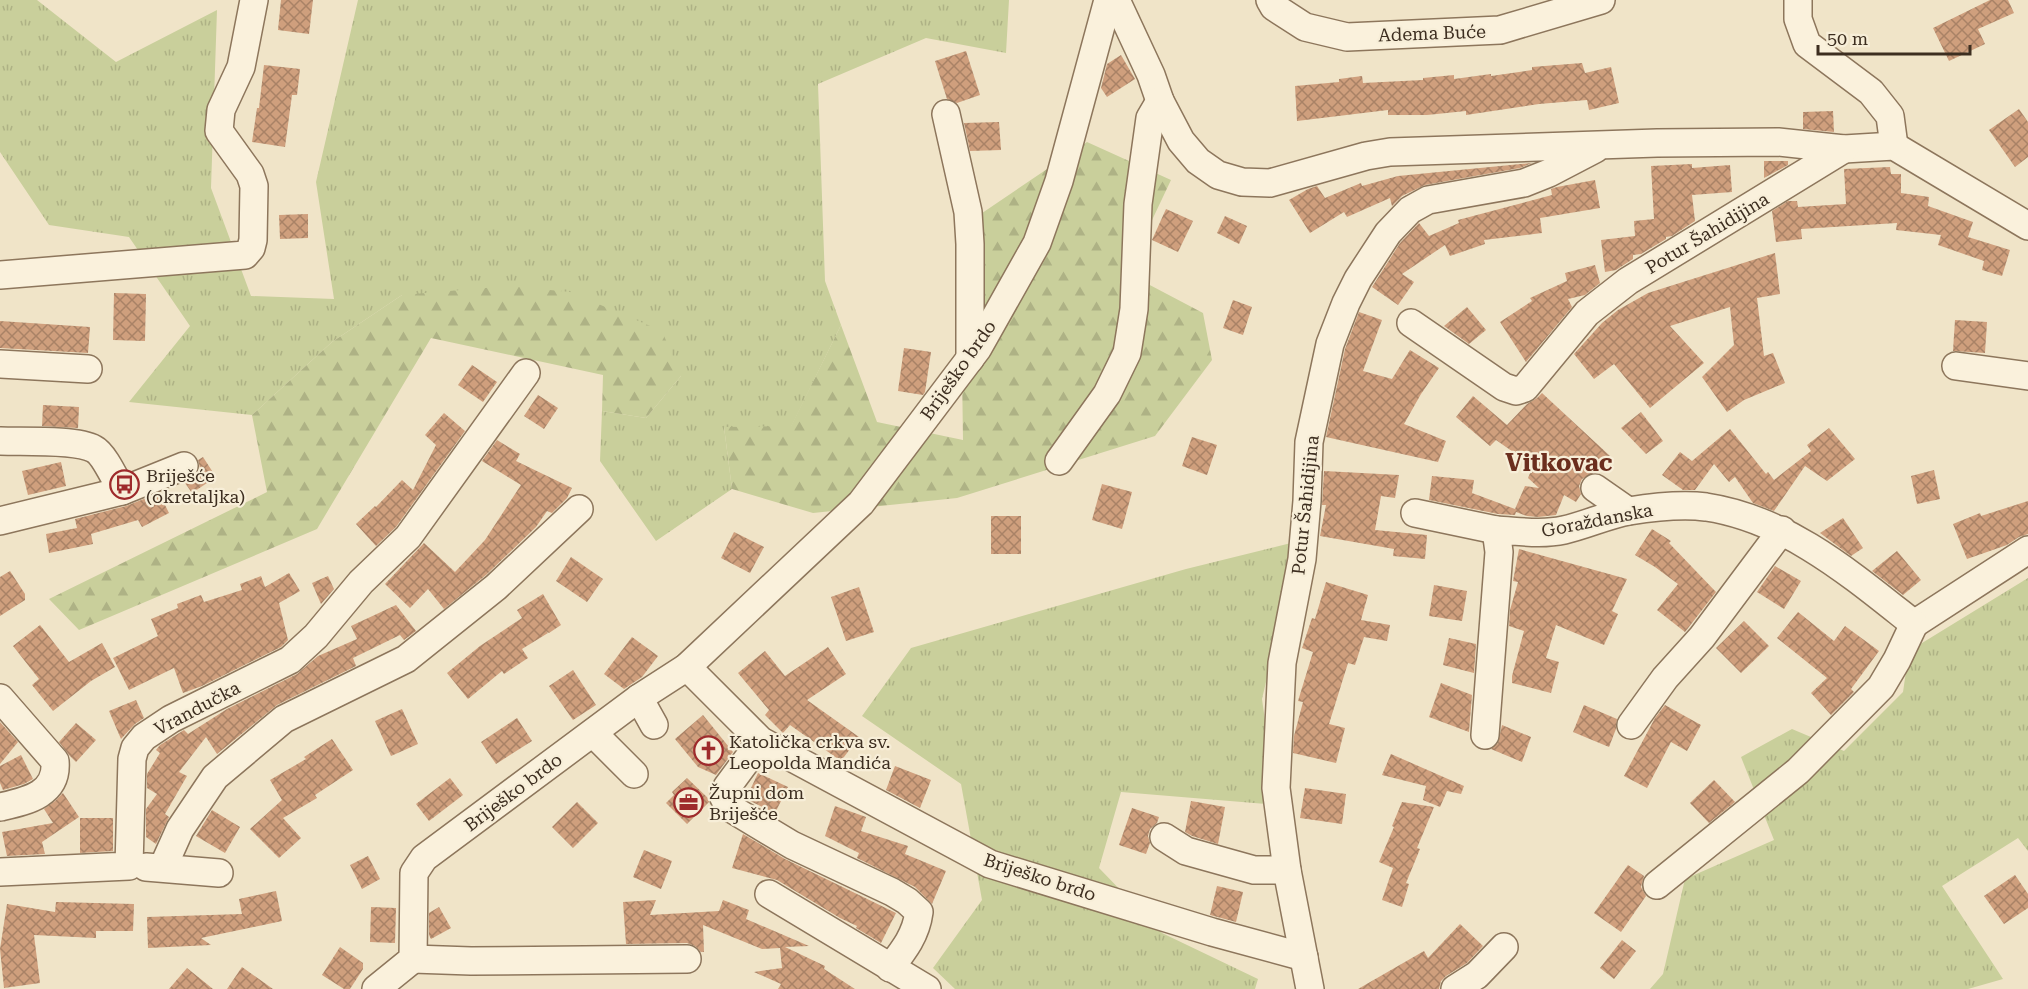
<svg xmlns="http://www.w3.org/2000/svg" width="2028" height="989" font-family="'Roboto Serif',serif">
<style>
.grass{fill:url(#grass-tufts)}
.forest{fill:url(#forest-firs)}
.building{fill:url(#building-cross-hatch)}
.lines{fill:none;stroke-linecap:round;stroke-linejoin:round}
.minor-casing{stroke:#8d765c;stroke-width:30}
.minor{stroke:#faf1dc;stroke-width:27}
.labels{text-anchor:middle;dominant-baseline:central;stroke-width:4.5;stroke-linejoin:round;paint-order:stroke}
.street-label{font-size:18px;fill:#3d2e20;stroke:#f7eed8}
.poi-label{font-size:18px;fill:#3d2e20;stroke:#f7eed8;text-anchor:start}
.district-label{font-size:24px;font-weight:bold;fill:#6b2e1e;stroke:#f7eed8}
</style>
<defs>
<pattern id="grass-tufts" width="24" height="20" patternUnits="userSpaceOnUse" patternTransform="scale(1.5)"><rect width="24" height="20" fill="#c9cf9b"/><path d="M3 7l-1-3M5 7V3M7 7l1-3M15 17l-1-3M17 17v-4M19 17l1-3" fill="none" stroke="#aeb285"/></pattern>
<pattern id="forest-firs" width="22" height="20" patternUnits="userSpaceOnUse" patternTransform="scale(1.5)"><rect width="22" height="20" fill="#c9cf9b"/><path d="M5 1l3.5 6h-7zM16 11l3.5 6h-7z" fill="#aeb285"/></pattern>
<pattern id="building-cross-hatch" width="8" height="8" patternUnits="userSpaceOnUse" patternTransform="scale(1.5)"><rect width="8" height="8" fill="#cf9f7d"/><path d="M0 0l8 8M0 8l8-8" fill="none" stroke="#a98266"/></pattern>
</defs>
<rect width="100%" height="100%" fill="#f0e4c8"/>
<g class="grass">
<path d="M0,0h37l79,62 101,-52 -6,178 40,108 83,3 -18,-117 42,-182h651l-3,53 -80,-15 -108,46 7,197 16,44 -50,102h-67l8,62 -76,52 -56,-80 2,-50 44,7 35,-42 -279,-81 -70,47 -80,73 -123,-13 61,-76 -61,-89 -80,-12 -49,-73z"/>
<path d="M1299,541l-37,158 15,106 -156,-13 -22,76 63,65 96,46 -3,10h-300l-22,-21 49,-68 -21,-116 -99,-68 49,-68 275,-79z"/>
<path d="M2028,578v273l-10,-13 -76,48 61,93 -35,10h-318l13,-15 22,-95 89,-39 -33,-83 51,-28 52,22 59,-59 6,-41z"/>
</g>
<g class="forest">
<path d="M1087,142l84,38 -44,93 76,40 9,47 -57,76 -198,62 -144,15 -81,-24 -8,-62 67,-1 50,-101 36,97 86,18 -3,-212z"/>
<path d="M509,286l61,6 92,39 19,45 -35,42 -44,-7 1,-36 -172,-37 -114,191 -238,101 -30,-31 218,-107 -15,-77 80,-73 70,-47z"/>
</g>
<g class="building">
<path d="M281,0h32l-4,34 -31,-4z"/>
<path d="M1990,0h18l6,13 -36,16 7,15 -36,17 -16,-33z"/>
<path d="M966,51l14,44 -23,8 -10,-4 -12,-38z"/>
<path d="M1121,55l14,24 -28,18 -6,-9 6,-24z"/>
<path d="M1582,63l3,10 26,-6 8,36 -30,7 -2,-10 -48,4 -73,11v-4l-39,4h-39v-5l-91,11 -2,-35 44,-4v-3l23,-3 1,7 60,-3v-2l31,-3v4l37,-5v2l41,-6v-3z"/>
<path d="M264,65l36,4 -3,26h-5l-7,52 -33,-5 5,-34h2z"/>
<path d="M2019,109l9,13v35l-13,10 -26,-37z"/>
<path d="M1833,111l1,21 -31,-3v-17z"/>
<path d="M999,122l2,28 -31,1 -6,-28z"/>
<path d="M1764,161h24v4l-24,13z"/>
<path d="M1532,163l-12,5 -95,17 -23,11 -10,10 -2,-8 -43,19 -3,-5 -34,21 -21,-33 19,-11 9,-3 8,12 36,-15 1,3 36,-10z"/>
<path d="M1692,164v4l38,-3 2,27 -40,3 3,26 -23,15 -6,1v2l-25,15 -8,1v4l-17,11 -11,2 -4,-32 34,-4 -1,-15 20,-2 -3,-53z"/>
<path d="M1890,167l1,7h10v19l28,4 -1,9 45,16 -5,15 42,13 -8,26 -20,-6 2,-9 -46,-16 3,-10 -45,-5 1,-7 -96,6 1,10 -26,3 -4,-31 16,-10h9l1,6 48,-3 -2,-35z"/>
<path d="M1595,180l5,28 -60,10 2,15 -58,7 1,4 -35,12 -5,-11 -43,29 12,8 -16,23 -26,-18 28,-44 19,-20 10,13 30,-13 -1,-3 94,-25 -1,-6 6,-2z"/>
<path d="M1166,209l27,12 -15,31 -26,-12z"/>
<path d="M308,214v24l-28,1 -1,-24z"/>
<path d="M1225,216l22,10 -8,18 -22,-11z"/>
<path d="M1775,253l5,41 -23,4 7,58 9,-3 12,30 -41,17 -17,12 -25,-35 32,-32 -4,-38 -60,19 34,37 -54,45 -36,-44 -20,15 -20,-25 28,-31 16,-13 30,-17z"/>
<path d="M1595,265l5,18 -15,12 -17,4 4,8 -46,55 -26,-40 32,-21 -2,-3 37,-17 -2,-8z"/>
<path d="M114,293l32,1 -1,47 -32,-1z"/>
<path d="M1233,300l19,7 -9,28 -20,-7z"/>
<path d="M1467,307l19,23 -17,14 -25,-18z"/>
<path d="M1359,312l23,8 -19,51 29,8 18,-29 29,18 -18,26 -17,30 42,17 -8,21 -112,-25 19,-88z"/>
<path d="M1955,320l32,2 -2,31 -32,-2z"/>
<path d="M0,321l90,6 -2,26 -88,-5z"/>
<path d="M904,348l27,4 -6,40 -2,3 -25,-4z"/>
<path d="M472,365l25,17 -14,20 -25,-17z"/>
<path d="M1542,393l68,63 -17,17 -11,6 -3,7 2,8 -5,8 -12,-7 -8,20 -18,2 -11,-1 -11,-4 -1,3 -17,-1 -69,-14 3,-24 42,4 -2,13 43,16 10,-23 14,2 -11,-10 5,-12 -37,-26 -6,6 -34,-29 17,-21 34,29 20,-21 10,-6z"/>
<path d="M538,395l20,13 -14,21 -20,-13z"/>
<path d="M43,405l36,2 -1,21 -36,-2z"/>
<path d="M1641,412l22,29 -17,13 -25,-26z"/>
<path d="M444,413l21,18 -69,96 -20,19 -20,-22 19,-18 1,1 26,-27 11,10 23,-45 -11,-10z"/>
<path d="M1829,428l26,31 -28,22 -22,-15 -31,45 -21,-8 -18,-26 -6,5 -15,-18 -19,26h-12l-21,-15 18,-23 12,9 38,-32 36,45 2,-2 6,8 37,-29 -4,-6z"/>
<path d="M1192,437l25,8 -10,30 -25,-9z"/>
<path d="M497,440l23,14 -4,7 56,27 -5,10 -15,15 -5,-2 -11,16 -50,48 -42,34 -16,-20 -18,19 -25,-24 39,-41 31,29 30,-32 36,-55 -39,-24z"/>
<path d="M203,457l13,20 -24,16 -7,-10 12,-8 3,-7 -2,-8z"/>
<path d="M61,462l5,24 -38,9 -6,-24z"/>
<path d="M1934,470l6,29 -23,5 -6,-28z"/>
<path d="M1324,471l75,4 -4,23 -14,-2 -6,34 52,5 -2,24 -32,-3 1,-7 -74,-13 6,-31h-4z"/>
<path d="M1102,484l30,8 -10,37 -30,-9z"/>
<path d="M159,493l10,20 -27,14 -4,-7 -47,14 2,10 -44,9 -3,-19 31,-6 -2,-9 51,-13z"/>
<path d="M2028,501v33l-9,3 -12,8 -40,14 -14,-35 27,-11 1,3z"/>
<rect x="991" y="516" width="30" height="38"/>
<path d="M1843,518l20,30 -12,8 -31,-23z"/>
<path d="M1652,529l19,12 -2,2 47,49 -31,40 -28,-22 21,-26 -23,-17 -20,-12z"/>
<path d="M734,532l30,15 -14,26 -29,-15z"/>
<path d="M1519,549l108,30 -15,32 6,3 -14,31 -48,-20 -10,33 13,4 -8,31 -39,-10v-7l12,-45 -15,-5 1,-16 8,-28 -5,-1z"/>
<path d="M1897,551l24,29 -18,15 -31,-24z"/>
<path d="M571,557l32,22 -16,23 -31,-21z"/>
<path d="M1775,566l26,15 -17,28 -27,-17z"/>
<path d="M10,571l15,23v6l-25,16v-39z"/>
<path d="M289,573l11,18 -21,12 9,37 -7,7 -79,39 -19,7 -9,-25 -45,22 -16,-32 45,-22 -7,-17 27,-11 -1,-4 24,-9 3,7 38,-12 -2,-6 21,-8 4,11z"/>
<path d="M328,576l6,13 -13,15 -9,-21z"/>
<path d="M1326,582l42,13 -7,25 29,5 -3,16 -23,-4 -9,28 -7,-2 -19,61 16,4 -9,35 -43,-10 1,-17 9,-34 -5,-1 15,-49 -11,-4 10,-30 3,1z"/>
<path d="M1434,585l33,6 -5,30 -33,-5z"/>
<path d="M859,587l15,45 -28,9 -15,-44z"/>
<path d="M543,594l18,31 -12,8 -3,-2 2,2 -26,16 6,9 -24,16 -2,-3 -34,28 -21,-26 33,-27 42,-28 -5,-8z"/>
<path d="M396,605l20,26 -12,9 -4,-5 -47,23 3,8 -79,39 -60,49 -11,-17 -27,35 8,4 -22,38 4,3 -13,27 -10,-7v-28l11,-15 -10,-6v-14l13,-21 -4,-3 4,-5 24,-15 4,4 39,-25 70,-35 21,-18 39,-17 -6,-13z"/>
<path d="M1798,612l36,29 11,-15 34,25 -28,38 3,3 -23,23 -20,-22 16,-15 -50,-40z"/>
<path d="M1744,621l25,25 -28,27 -25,-25z"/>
<path d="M40,625l29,37 33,-19 13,24 -24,14 -38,30 -21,-26 7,-6 -26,-33z"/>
<path d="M632,637l26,19 -16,21 -18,12 -20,-15z"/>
<path d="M1449,638l27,6 -2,29 -31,-8z"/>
<path d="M828,647l18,27 -39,26 52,37 -18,24 -51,-36 -7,8 -18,-18 4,-5 -31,-37 27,-22 20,25z"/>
<path d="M573,670l23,35 -23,15 -24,-34z"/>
<path d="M1441,683l31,12 -3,37 -40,-15z"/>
<path d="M136,700l8,18 -9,6 -14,15 -12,-28z"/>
<path d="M1584,705l33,14 -1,10 -7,18 -36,-15z"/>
<path d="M1665,705l36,20 -14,26 -16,-9 -24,46 -23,-12 31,-58z"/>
<path d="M402,709l16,35 -27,12 -16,-35z"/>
<path d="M703,715l30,37 -17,23 -18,-8 -23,-28z"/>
<path d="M517,718l15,23 -36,23 -15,-22z"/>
<path d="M0,722l18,20 -18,22z"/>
<path d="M76,723l20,17 -20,22 -7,-7 -10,-13z"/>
<path d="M1502,725l29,12 -9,25 -31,-13 7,-6z"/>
<path d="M332,739l21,31 -38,25 2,3 -34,20 18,20 -22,20 -29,-29 32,-29 -12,-20 36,-21 -2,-2z"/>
<path d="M1391,754l73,32 -3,8 -14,-3 -7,16 -17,-7 3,-14 -44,-11z"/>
<path d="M21,755l12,24 -9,5 -21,6 -3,-7v-17z"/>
<path d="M895,766l36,14 -11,28 -34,-18z"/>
<path d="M758,773l30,14 -13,26 -29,-14z"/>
<path d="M450,778l13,17 -34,26 -13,-17z"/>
<path d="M687,778l22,21v3l-22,22 -21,-21 8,-8 -2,-3z"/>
<path d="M1714,780l21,22 -26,21 -19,-20z"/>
<path d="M1305,788l41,6 -4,30 -42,-6z"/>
<path d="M63,793l16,24 -37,25 3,12 -38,2 -5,-24 51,-9 -9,-14 11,-8z"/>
<path d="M1191,801l34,6 -7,37 -26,-8 -7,-4z"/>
<path d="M577,802l21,21 -25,25 -21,-21z"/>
<path d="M1402,802l32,5 -17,41 3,1 -14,34 3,1 -7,23 -20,-7 11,-32 -14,-6 15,-35 -2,-1z"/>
<path d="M835,806l31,11 -5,14 47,15 -3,8 41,17 -14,33 -17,-17 -58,-29 2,-5 -34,-17z"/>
<path d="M1132,808l27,9 -2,6 -7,6 -2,7 2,7 -4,11 -27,-9z"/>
<path d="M212,810l28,17 -15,26 -29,-17z"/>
<path d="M80,818h33v33l-33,2z"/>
<path d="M743,834l42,25 111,54 -15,30 -25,-15 1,-2 -17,-8 -63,-38 -45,-12z"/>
<path d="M644,850l28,11 -11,28 -28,-12z"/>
<path d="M368,856l12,23 -18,10 -12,-24z"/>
<path d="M1628,865l16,11 -3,11 5,9 -25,36 -27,-19z"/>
<path d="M2015,875l13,19v14l-24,16 -20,-28z"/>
<path d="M1217,886l26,6 -7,30 -26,-7z"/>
<path d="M276,891l6,30 -81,17 10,7 -63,3 -1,-31 95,-3 -3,-15z"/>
<path d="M656,900l-6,15 69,-4 4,-11 26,10 -3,9 63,27 -24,1 40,19 -1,3 31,20h-77l3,-5 -27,-12 28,-4 -2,-20 -18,1 -59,-24 1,27h-3l-6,-6 -8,-3 -61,1 -3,-42z"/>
<path d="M56,902l78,2 -1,27h-37v7l-62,-3 6,48 -36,5 -4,-39 7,-45 48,8z"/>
<path d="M371,907l25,1 -1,35 -25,-1z"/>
<path d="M439,907l12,21 -20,11 -2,-4v-22z"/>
<path d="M1460,924l23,22 -16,17 -21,13 -5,5 -2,8h-81l66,-38 4,7z"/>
<path d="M1622,940l14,11 -22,28 -14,-11z"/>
<path d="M340,947l23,16v6l-13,20h-6l-22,-14z"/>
<path d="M242,967l31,22h-46z"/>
<path d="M187,968l26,21h-44z"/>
</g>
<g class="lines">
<defs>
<g id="minor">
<path d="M1116,0l35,75 9,26 21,40 17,20 20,14 24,7 28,1 96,-27 24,-4 267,-9 121,-1 66,7 50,-3 134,80"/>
<path d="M1270,0l4,7 31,20 42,10 153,-7 101,-30"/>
<path d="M1798,0v19l9,25 64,48 19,24 4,30"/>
<path d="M946,114l22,98 2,32v115"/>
<path d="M0,275l245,-20 6,-7 2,-8 1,-54 -4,-12 -31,-43 2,-21 20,-43 13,-67"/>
<path d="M1411,323l93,64 12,4 9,-3 62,-75 41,-32 216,-132"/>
<path d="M0,364l88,5"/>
<path d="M1956,366l72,10"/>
<path d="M0,441c22,1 76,-2 94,8 10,5 22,32 28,42"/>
<path d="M1059,461l48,-67 20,-41 7,-44 4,-105 12,-86 10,-17"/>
<path d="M1595,488l33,23"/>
<path d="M1415,513l81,17"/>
<path d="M0,521l122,-30 62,-25"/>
<path d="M1914,624l114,-74"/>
<path d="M687,667l74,74 229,123 222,68 92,25"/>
<path d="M0,698l55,63c3,34 -29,40 -55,46"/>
<path d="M639,698l15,27"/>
<path d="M1631,725l34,-47 37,-41 80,-107"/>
<path d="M593,733l41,41"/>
<path d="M1485,735l14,-183 -3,-22c22,1 45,5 68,0 22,-5 43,-15 65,-19 25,-4 53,-7 77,-4 81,12 146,68 208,117"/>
<path d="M761,741l-34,46 -3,11 8,11 60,36 100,47 15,9 12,11c-3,23 -15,38 -29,56"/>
<path d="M1164,837l22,14 68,19h33"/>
<path d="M146,867l73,6"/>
<path d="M163,867l17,-38 35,-52 69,-58 122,-60 90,-72 83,-78"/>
<path d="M0,872l129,-6 3,-107 3,-11 9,-11 27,-18 119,-59 26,-24 45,-54 47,-45 118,-164"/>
<path d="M1657,885l141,-114 83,-84 16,-27 17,-36"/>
<path d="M769,894l158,95"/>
<path d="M413,959l58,2 216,-2"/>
<path d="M376,989l37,-30 1,-86 10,-15 215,-160 48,-31 174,-164 117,-155 59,-105 22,-62 49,-181"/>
<path d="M1310,989l-23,-119 -11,-82 6,-125 20,-104 5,-58 2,-59 21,-98 16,-41 12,-24 30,-46 22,-23 18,-10 96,-17 25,-10 46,-24"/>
<path d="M1455,989l22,-14 27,-28"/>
</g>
</defs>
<use href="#minor" class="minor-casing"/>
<use href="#minor" class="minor"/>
</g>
<defs>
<symbol id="bus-ring" viewBox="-11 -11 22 22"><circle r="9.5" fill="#f7eed8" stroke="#9e2a2b" stroke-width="1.5"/><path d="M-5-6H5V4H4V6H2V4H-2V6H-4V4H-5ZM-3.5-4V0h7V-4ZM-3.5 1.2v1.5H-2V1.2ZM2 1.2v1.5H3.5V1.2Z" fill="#9e2a2b"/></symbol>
<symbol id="church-ring" viewBox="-11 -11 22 22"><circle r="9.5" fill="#f7eed8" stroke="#9e2a2b" stroke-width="1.5"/><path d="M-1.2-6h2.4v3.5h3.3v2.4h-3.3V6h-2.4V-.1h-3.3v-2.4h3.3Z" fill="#9e2a2b"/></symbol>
<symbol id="office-ring" viewBox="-11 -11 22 22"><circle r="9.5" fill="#f7eed8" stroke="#9e2a2b" stroke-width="1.5"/><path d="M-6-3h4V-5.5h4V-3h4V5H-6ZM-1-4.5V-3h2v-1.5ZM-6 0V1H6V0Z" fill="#9e2a2b"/></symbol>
</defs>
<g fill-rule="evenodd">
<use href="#bus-ring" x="108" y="468" width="33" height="33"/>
<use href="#church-ring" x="692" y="734" width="33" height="33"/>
<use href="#office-ring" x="672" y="786" width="33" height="33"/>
</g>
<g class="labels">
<g class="street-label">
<text transform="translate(1432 33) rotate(-2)">Adema Buće</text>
<text transform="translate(1707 233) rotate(-31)">Potur Šahidijina</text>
<text transform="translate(958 370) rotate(-55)">Briješko brdo</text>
<text transform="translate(1305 505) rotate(-84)">Potur Šahidijina</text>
<text transform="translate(1597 520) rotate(-11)">Goraždanska</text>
<text transform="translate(197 708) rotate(-28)">Vrandučka</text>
<text transform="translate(513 792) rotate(-37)">Briješko brdo</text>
<text transform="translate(1040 877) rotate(18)">Briješko brdo</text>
</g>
<g class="poi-label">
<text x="146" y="475">Briješće<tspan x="146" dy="21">(okretaljka)</tspan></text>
<text x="729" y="741">Katolička crkva sv.<tspan x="729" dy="21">Leopolda Mandića</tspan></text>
<text x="709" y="792">Župni dom<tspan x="709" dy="21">Briješće</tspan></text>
</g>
<g class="district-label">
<text x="1559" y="463">Vitkovac</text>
</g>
</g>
<path d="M1818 45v9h152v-9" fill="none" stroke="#3d2e20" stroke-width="3"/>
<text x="1827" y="45" font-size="18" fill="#3d2e20" stroke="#f7eed8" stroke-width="4.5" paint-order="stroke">50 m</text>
</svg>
